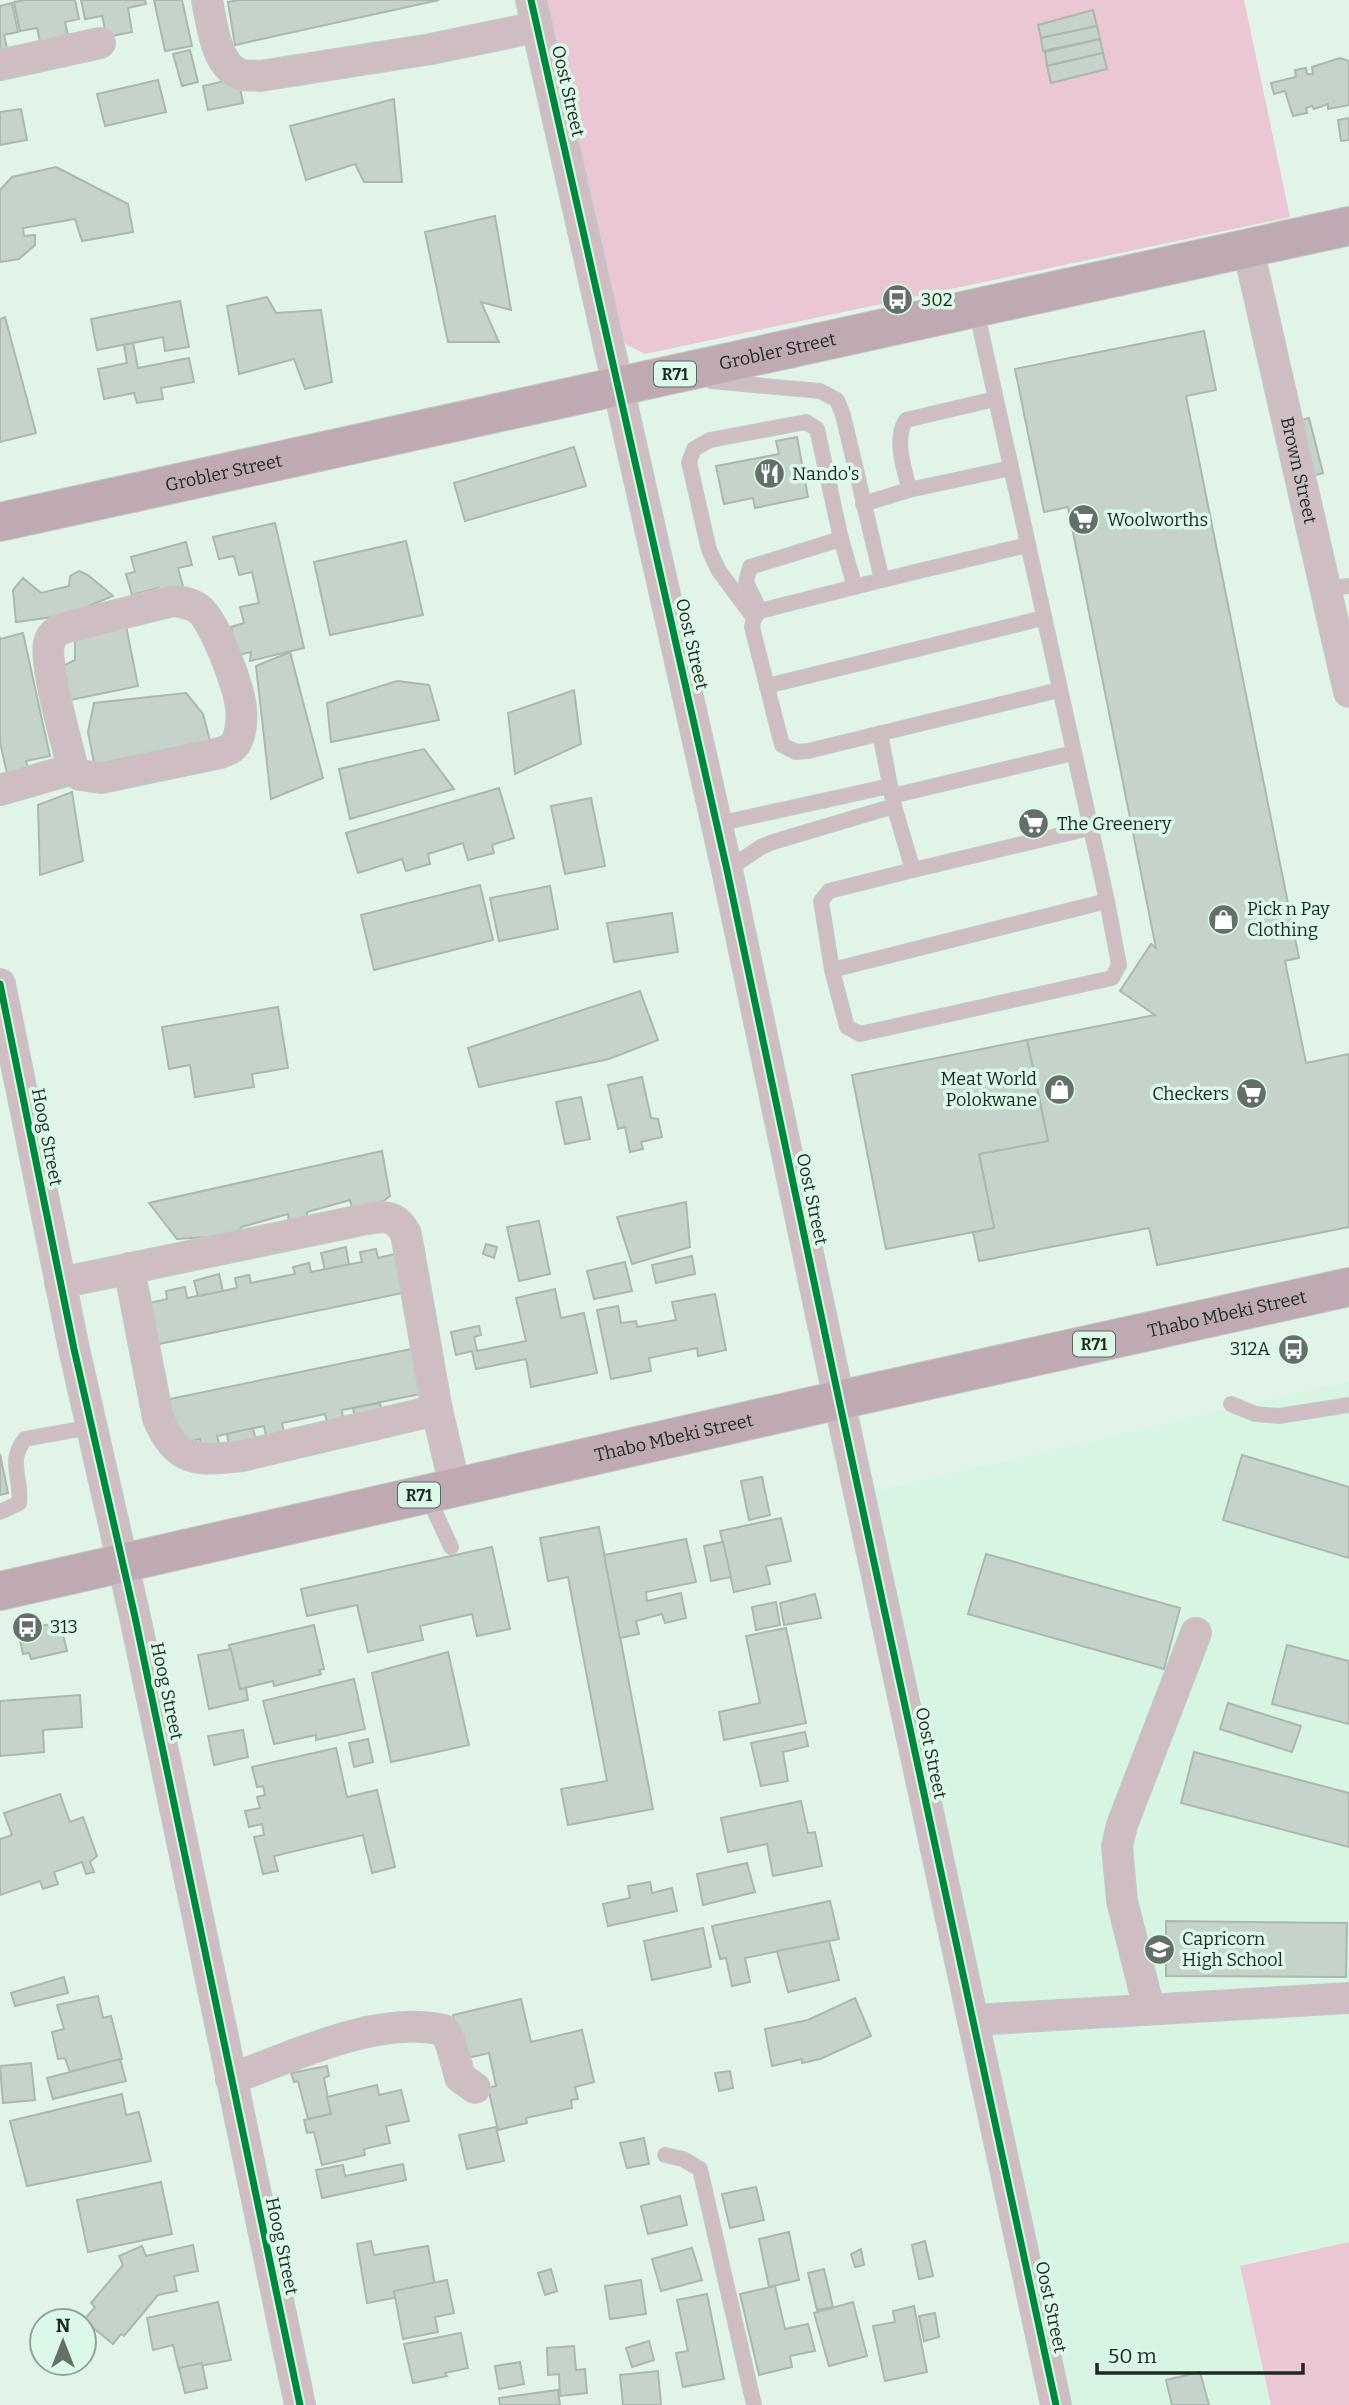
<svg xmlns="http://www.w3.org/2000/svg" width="1349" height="2405" font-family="Bitter,serif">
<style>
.built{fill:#d8f4e2}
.green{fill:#ebc6d5}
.building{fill:#c6d3cb;stroke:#abb8af;stroke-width:2}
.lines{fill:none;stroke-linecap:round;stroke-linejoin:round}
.service-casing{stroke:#c0cdc5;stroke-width:16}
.minor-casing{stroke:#c0cdc5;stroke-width:32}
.primary-casing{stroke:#c0cdc5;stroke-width:40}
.service{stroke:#cebdc3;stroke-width:14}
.minor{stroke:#cebdc3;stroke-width:30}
.primary{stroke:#bfa9b3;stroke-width:38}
.cycleway-casing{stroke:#dcf9e7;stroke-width:11}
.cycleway{stroke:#00873e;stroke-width:7}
.labels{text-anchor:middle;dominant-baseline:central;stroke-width:7;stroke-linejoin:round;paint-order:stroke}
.shield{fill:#dcf9e7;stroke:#57675d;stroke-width:2}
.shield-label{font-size:16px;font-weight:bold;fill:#1e2922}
.street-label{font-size:18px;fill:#1e2922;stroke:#dcf9e7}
.poi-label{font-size:18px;fill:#1e2922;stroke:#dcf9e7;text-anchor:start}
</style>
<rect width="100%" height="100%" fill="#e2f3e8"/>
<path class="built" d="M1349,1381v1024h-278l-204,-912z"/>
<g class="green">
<path d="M541,0h703l46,217 -645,137 -18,-9 -13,-16z"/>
<path d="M1349,2242v163h-78l-31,-139z"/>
</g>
<g class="building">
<path d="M25,0h50l4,19 -14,3 5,22 -28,6 -5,-22 -17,3 -6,-29z"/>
<path d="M81,0h64l1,4 -18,4 4,24 -25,5 -5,-21 -17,3z"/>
<path d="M154,0h28l10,46 -27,5z"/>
<path d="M238,0h201l-204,45 -7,-43z"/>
<path d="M12,3l6,29 -14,3 5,22 -9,2v-53z"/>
<path d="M1093,10l4,16 -56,12 -3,-13z"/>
<path d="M1097,26l3,13 -57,12 -2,-13z"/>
<path d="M1100,39l3,14 -56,13 -2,-14z"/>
<path d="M190,50l8,32 -16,4 -9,-32z"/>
<path d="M1103,53l4,16 -56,14 -4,-17z"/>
<path d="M1340,58l9,3v44l-21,4v-5l-14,5 -2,-3 -6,2 1,5 -14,3 -8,-25 -11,3 -3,-11 25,-6 -1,-7 11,-2 1,6h6l-1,-7z"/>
<path d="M238,78l5,25 -35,7 -5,-24z"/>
<path d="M158,80l8,32 -61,14 -8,-32z"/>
<path d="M394,99l8,83h-38l-9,-18 -49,16 -16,-54z"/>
<path d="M21,109l6,31 -27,5v-33z"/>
<path d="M1349,118v22l-8,1 -3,-21z"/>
<path d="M56,167l72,37 5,28 -51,9 -7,-22 -52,9 1,8 11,-1v10l-16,14 -19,3v-72l12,-13z"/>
<path d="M495,216l16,94 -30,-8 18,40h-51l-23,-110z"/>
<path d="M267,297l9,16 45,-3 11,72 -27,7 -11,-30 -55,15 -12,-68z"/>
<path d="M180,301l9,46 -24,4 -2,-14 -66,13 -6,-31z"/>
<path d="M5,317l31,116 -36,9v-123z"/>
<path d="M1204,331l12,59 -30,6 113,562 -14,3 21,102 43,-9v173l-192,38 -8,-37 -170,33 -6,-29 21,-4 -15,-74 69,-13 -21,-101 128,-25 -35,-24 31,-47 5,4 -88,-441 -24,5 -29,-143z"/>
<path d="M133,343l5,25 51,-10 5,24 -33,6 2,11 -26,4 -3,-10 -30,6 -6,-30 29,-6 -3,-18z"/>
<path d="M1309,418l14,55 -15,4 -15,-55z"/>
<path d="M797,437l11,60 -53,11 -2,-10 -29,6 -8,-38 63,-12 -3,-13z"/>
<path d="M574,447l12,39 -121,35 -11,-38z"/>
<path d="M275,523l29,125 -54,13 1,-9 -13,3 -7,-28 13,-4 -4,-16 19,-4 -7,-31 -13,3 -5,-19 -15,3 -6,-22z"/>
<path d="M406,541l17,74 -93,20 -16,-73z"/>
<path d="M186,542l6,23 -14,3 6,22 -23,7 -3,-9 -26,7 -6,-21 9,-2 -4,-15z"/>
<path d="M79,571l9,4 25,21 -29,12 -31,9 -37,5 -3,-32 10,-12 18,15 28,-7 1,-10z"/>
<path d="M126,626l12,60 -68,14 -11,-32 16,-8v-20z"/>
<path d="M23,633l27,123 -24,5 3,13 -21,4 -8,-36v-105v2z"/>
<path d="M290,652l33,126 -52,21 -15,-133z"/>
<path d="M397,681l32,4 10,35 -108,22 -4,-39z"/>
<path d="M574,690l7,54 -66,30 -7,-61z"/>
<path d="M186,693l17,21 8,31 -116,23 -7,-36 6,-29z"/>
<path d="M424,749l30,40 -104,30 -11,-50z"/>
<path d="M499,788l15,50 -22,7 2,8 -26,7 -5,-17 -35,11 2,10 -24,7 -4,-12 -44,14 -12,-40z"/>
<path d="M72,792l11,69 -43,14 -2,-70z"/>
<path d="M591,798l14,68 -40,8 -14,-68z"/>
<path d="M480,885l13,55 -119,30 -13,-55z"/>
<path d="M550,886l8,43 -59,12 -9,-43z"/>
<path d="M672,913l6,39 -64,10 -7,-39z"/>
<path d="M640,991l18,49 -49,19 -130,28 -11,-39z"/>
<path d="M278,1007l10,61 -36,6 2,13 -59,10 -5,-32 -21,4 -7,-42z"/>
<path d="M1027,1040l21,101 -69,13 15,74 -108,21 -34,-174z"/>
<path d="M642,1077l9,41 7,1 4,18 -21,5 2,7 -13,3 -5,-25 -7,2 -10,-44z"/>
<path d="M581,1097l9,42 -25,5 -9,-42z"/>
<path d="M382,1151l8,45 -16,12 -21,3 -3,-11 -43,12v10l-18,2 -1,-10 -47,13 -2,8 -62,4 -28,-36z"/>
<path d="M686,1202l4,45 -58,17 -15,-47z"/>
<path d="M539,1221l11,53 -31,7 -12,-54z"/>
<path d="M486,1244l11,3 -3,11 -11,-4z"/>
<path d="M346,1247l3,18 -24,5 -4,-17z"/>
<path d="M376,1249l2,9 21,-5 8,39 -253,53 -9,-41 22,-5 -1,-8 19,-4 2,11 50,-10 -2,-10 14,-3 2,8 44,-9 -2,-7 16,-4 2,9 51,-10 -2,-10z"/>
<path d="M692,1256l3,18 -39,9 -4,-18z"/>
<path d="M625,1262l7,29 -38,8 -7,-28z"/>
<path d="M219,1274l4,17 -25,5 -4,-15z"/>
<path d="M555,1289l6,29 23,-5 13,60 -66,14 -5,-28 -50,10 -4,-18 -16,4 -5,-23 28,-6 2,9 -7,2 3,14 49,-10 -10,-43z"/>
<path d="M715,1294l11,56 -28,6 -1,-8 -48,10 2,13 -40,8 -14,-69 21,-4 3,17 15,-2 1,6 39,-7 -4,-18z"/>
<path d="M421,1347l9,45 -88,18 1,9 -16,3 -2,-8 -43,9 2,9 -18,4 -2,-10 -47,10 2,7 -18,4 -1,-8 -26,6 -9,-45z"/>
<path d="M380,1403l2,13 -26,7 -3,-15z"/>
<path d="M253,1428l4,17 -27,4 -3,-15z"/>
<path d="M0,1454l8,39 -8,2z"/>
<path d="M1242,1455l107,32v71l-126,-38z"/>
<path d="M762,1477l8,38 -21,5 -8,-39z"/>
<path d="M781,1518l10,43 -25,5 4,18 -36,8 -14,-61z"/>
<path d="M599,1527l54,282 -85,16 -7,-36 46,-8 -39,-204 -20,4 -8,-43z"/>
<path d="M686,1539l10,43 -50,10 1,9 34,-8 5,25 -21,5 -3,-9 -26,7 3,13 -19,4 -16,-83z"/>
<path d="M723,1542l8,35 -20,4 -7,-35z"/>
<path d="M492,1547l18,82 -33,7 -5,-22 -52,12 3,14 -55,12 -11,-47 -50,11 -6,-27z"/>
<path d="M986,1554l194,54 -16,61 -196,-55z"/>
<path d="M815,1594l6,24 -37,7 -4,-22z"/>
<path d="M776,1602l4,23 -24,5 -4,-23z"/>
<path d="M60,1622l7,29 -36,8 -2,-6 -6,1 -5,-23z"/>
<path d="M314,1625l10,44 -5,1 2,4 -47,12 -1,-5 -33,8 -11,-44z"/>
<path d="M786,1628l20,95 -82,17 -5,-28 41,-9 -14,-67z"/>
<path d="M1287,1645l62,16v63l-77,-20z"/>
<path d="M231,1649l9,40 6,-1 2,12 -39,9 -11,-54z"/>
<path d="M448,1652l21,93 -78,17 -19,-89z"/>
<path d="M354,1679l11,50 -49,11v-5l-42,9 -11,-43z"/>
<path d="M80,1695l2,32 -39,3 1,22 -44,4v-55z"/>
<path d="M1228,1703l73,23 -9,26 -72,-23z"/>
<path d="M243,1730l5,27 -34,8 -6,-29z"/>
<path d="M805,1732l3,14 -25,6 5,29 -27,5 -10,-43z"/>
<path d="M368,1739l5,23 -19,5 -5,-24z"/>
<path d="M336,1748l11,49 30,-7 18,77 -23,6 -9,-38 -89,21 4,15 -15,3 -9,-37 10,-2 -2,-11 -13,3 -4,-16 15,-3 -3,-11 8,-2 -2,-9 -6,1 -5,-20z"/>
<path d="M1194,1752l155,41v54l-168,-44z"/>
<path d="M60,1794l10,28 13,-5 14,39 -7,6 4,10 -8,2 -4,-12 -28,10 4,12 -15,5 -3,-8 -40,14v-56l12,-4 -8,-22z"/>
<path d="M801,1801l7,32 7,-1 7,34 -49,10 -6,-32 -39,8 -7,-34z"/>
<path d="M747,1863l8,29 -52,13 -6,-31z"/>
<path d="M650,1882l2,11 20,-5 5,23 -69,15 -5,-22 27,-6 -2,-12z"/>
<path d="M830,1901l9,38 -94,19 5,24 -18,4 -6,-28 -6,1 -8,-33z"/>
<path d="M1166,1921l181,2 -1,54 -180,-1z"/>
<path d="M703,1928l8,39 -59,13 -8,-39z"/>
<path d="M829,1941l10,39 -51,12 -11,-41z"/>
<path d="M64,1977l4,16 -53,13 -4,-13z"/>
<path d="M98,1996l5,22 8,-2 11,43 -52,13 -5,-14 -7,1 -6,-27 12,-3 -7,-24z"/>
<path d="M855,1998l16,38 -51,23 -18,4v-4l-30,7 -7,-37 43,-9z"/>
<path d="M521,1999l10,43 51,-12 12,52 -19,5 3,12 -7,1 1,8 -46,10 1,5 -29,7 -10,-42 8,-2 -7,-33 -26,6 -10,-44z"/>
<path d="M120,2059l6,22 -73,18 -6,-21z"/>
<path d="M31,2063l4,37 -32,3 -3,-37z"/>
<path d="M327,2066l2,10 -5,2 7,36 -23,5 -10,-38 -4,1 -3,-9z"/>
<path d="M730,2071l3,17 -14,3 -4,-18z"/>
<path d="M377,2085l2,10 22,-5 8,31 -23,5 4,17 -26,6 1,6 -43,10 -8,-33 -7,1 -3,-13 27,-6 -4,-17z"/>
<path d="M122,2094l4,21 13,-3 12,49 -124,25 -17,-65z"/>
<path d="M496,2127l8,34 -37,8 -8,-34z"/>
<path d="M644,2138l5,26 -22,4 -7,-25z"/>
<path d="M403,2164l3,16 -84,18 -6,-28 27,-5 2,11z"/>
<path d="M161,2182l11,52 -84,18 -11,-52z"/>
<path d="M756,2187l8,33 -34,8 -8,-34z"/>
<path d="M680,2196l7,29 -39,9 -7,-28z"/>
<path d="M789,2232l10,48 -30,7 -10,-48z"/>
<path d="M371,2241l3,14 54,-9 7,40 -37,6 1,5 -32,6 -10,-59z"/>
<path d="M925,2241l8,35 -14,3 -7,-34z"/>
<path d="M193,2245l5,26 -24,5 3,15 -19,4 -34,41 -3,-2 -8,10 -29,-24 11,-13 -4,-4 32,-38 -4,-9 23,-10 4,10z"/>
<path d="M692,2248l10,32 -41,11 -9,-32z"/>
<path d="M861,2249l3,16 -9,2 -4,-13z"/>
<path d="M551,2269l6,22 -12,4 -7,-22z"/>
<path d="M824,2269l9,38 -16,3 -9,-37z"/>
<path d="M447,2280l7,33 -19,4 3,15 -35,7 -9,-48z"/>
<path d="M641,2280l5,34 -36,5 -5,-33z"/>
<path d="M775,2286l10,43 23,-5 7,27 -25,5 2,11 -33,8 -19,-81z"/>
<path d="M707,2294l17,85 -41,8 -7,-34 12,-2 -11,-51z"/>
<path d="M218,2302l13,58 -52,10 -6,-25 -20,5 -6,-32z"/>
<path d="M853,2302l14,54 -38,10 -15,-53z"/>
<path d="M914,2306l13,66 -42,9 -12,-55 22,-4 -2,-11z"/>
<path d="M935,2313l4,24 -15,4 -5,-25z"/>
<path d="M461,2333l7,35 -23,5 2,3 -34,7 -9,-39z"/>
<path d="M649,2341l5,19 -22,7 -6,-19z"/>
<path d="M574,2346l2,24 9,-1 2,24 -27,3 -1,-22 -11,1 -1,-27z"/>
<path d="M520,2362l4,22 -25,5 -4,-23z"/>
<path d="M202,2363l5,25 -22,5 -6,-25z"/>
<path d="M658,2371l3,34h-38l-3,-30z"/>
<path d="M1200,2372l9,33h-37l-6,-25z"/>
<path d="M558,2390l2,15h-60l-1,-7z"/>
</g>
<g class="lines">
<defs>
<g id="service">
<path d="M711,381l109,10 17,9 6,15 39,165 145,-35"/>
<path d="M909,490c-4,-21 -16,-50 -3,-70l89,-21"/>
<path d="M863,504l46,-14 102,-22"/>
<path d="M882,580l-122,31 -6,7 -2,9 30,118 14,7 12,-1 251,-61"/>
<path d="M1326,589l23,-3"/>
<path d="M760,611l-14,-29 4,-15 91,-28"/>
<path d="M754,618l-35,-47 -10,-21 -20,-88 5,-13 16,-9 96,-18 11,7 24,110 14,48"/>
<path d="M767,686l276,-68"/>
<path d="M880,733l14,73 19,64 -84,21 -8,10 11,69 15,57 13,7 252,-56 7,-13 -12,-64 -131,-592"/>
<path d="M892,796l181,-43"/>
<path d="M717,824l173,-38"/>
<path d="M727,870l34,-23 12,-5 121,-36"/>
<path d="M913,870l177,-42"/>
<path d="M832,970l275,-69"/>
<path d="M1231,1404l24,10 24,2 70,-11"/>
<path d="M427,1495l24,52"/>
<path d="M0,1512l19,-9c3,-25 -12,-42 6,-64l66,-12"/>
<path d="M665,2155l18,4 17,10 54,236"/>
</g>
<g id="minor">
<path d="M207,0c5,23 8,67 35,75 5,1 12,0 18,1l171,-27 106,-22"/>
<path d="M531,0l196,870 112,530 217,1005"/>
<path d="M0,65l100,-22"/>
<path id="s1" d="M1248,248l101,444"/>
<path d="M173,601c10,1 18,2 26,8 16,12 40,79 42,99 1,10 0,23 -4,33 -3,7 -9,9 -17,12l-119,25 -21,-3 -7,-6c-6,-26 -29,-103 -24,-126 2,-9 7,-11 15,-15z"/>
<path d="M0,790l73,-21"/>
<path d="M0,984l74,365 61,268 165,788"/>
<path d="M129,1268l29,150c18,45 40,43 84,38l195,-46"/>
<path d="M60,1283l297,-62c23,-4 37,-10 49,13l31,176 18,77"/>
<path d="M1149,2009l-27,-108 -5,-55 5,-21 74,-192"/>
<path d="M973,2020l376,-22"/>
<path d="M231,2079c63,-23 145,-64 213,-49l7,14 9,33 15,11"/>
</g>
<g id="primary">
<path id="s2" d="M0,522l1349,-296"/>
<path id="s3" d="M0,1591l839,-191 510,-113"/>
</g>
</defs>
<use href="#service" class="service-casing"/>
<use href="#minor" class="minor-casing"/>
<use href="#primary" class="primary-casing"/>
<use href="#service" class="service"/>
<use href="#minor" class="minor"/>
<use href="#primary" class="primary"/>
<defs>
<g id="cycleway">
<path d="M531,0l196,870 112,530 217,1005"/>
<path d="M0,984l74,365 61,268 165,788"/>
</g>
</defs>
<use href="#cycleway" class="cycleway-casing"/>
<use href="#cycleway" class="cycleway"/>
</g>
<defs>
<symbol id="bus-disc" viewBox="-11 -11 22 22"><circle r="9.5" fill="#637067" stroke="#dcf9e7"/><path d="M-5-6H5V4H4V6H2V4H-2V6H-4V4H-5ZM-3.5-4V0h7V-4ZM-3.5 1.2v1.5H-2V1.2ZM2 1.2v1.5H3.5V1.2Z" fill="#fff"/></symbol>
<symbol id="restaurant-disc" viewBox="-11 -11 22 22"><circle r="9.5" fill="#637067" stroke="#dcf9e7"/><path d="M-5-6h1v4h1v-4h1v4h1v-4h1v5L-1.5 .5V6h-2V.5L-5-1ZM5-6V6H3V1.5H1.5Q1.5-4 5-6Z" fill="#fff"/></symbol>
<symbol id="supermarket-disc" viewBox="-11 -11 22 22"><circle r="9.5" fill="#637067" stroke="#dcf9e7"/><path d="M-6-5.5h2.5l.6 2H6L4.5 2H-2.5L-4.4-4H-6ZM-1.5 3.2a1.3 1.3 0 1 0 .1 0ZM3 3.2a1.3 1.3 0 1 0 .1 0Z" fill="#fff"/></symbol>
<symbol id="shop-disc" viewBox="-11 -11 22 22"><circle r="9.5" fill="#637067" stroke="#dcf9e7"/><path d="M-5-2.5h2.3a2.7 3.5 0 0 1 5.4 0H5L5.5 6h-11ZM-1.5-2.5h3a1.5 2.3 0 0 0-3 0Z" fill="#fff"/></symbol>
<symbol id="school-disc" viewBox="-11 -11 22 22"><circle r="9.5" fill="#637067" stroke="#dcf9e7"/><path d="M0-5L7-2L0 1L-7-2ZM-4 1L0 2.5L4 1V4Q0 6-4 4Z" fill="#fff"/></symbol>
</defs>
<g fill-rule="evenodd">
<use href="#bus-disc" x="880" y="282" width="35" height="35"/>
<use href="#restaurant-disc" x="752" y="456" width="35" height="35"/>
<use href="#supermarket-disc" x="1066" y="502" width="35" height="35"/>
<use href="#supermarket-disc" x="1016" y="806" width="35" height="35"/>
<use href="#shop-disc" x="1206" y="902" width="35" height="35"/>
<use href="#shop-disc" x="1042" y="1072" width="35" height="35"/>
<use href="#supermarket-disc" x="1234" y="1076" width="35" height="35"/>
<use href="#bus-disc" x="1276" y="1332" width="35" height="35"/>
<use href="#bus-disc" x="10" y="1610" width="35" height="35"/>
<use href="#school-disc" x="1142" y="1932" width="35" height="35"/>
</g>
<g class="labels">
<g class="shield">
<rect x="654" y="361.5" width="42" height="25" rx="5"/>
<rect x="1073" y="1331.5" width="42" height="25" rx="5"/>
<rect x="398" y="1482.5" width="42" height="25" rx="5"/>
</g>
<g class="shield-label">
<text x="675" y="374">R71</text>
<text x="1094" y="1344">R71</text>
<text x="419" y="1495">R71</text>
</g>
<g class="street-label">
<text transform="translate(568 91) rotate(77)">Oost Street</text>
<text stroke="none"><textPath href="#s2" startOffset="796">Grobler Street</textPath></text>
<text stroke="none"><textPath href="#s1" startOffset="228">Brown Street</textPath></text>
<text stroke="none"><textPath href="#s2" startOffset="229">Grobler Street</textPath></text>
<text transform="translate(692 644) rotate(77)">Oost Street</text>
<text transform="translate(47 1137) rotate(79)">Hoog Street</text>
<text transform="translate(812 1199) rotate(78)">Oost Street</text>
<text stroke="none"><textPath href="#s3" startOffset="1258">Thabo Mbeki Street</textPath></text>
<text stroke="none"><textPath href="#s3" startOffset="691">Thabo Mbeki Street</textPath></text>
<text transform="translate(167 1691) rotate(78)">Hoog Street</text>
<text transform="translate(931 1753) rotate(78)">Oost Street</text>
<text transform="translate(282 2246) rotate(78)">Hoog Street</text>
<text transform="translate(1051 2307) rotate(78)">Oost Street</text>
</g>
<g class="poi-label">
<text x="921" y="300">302</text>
<text x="792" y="474">Nando's</text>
<text x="1107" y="520">Woolworths</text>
<text x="1057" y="824">The Greenery</text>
<text x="1247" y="909">Pick n Pay<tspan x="1247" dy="21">Clothing</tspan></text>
<text x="1037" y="1079" text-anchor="end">Meat World<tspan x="1037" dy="21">Polokwane</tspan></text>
<text x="1229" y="1094" text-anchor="end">Checkers</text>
<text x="1270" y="1349" text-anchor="end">312A</text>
<text x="50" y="1627">313</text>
<text x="1182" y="1939">Capricorn<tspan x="1182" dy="21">High School</tspan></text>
</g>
</g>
<g transform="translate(63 2342)"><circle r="33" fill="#dcf9e7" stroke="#90a698" stroke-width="2"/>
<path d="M0-5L12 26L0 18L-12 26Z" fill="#637067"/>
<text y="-10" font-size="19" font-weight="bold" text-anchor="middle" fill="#1e2922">N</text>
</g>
<path d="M1097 2363v10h206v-10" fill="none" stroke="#1e2922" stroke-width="3.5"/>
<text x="1108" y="2363" font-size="21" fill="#1e2922" stroke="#dcf9e7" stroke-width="5" paint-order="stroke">50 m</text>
</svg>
